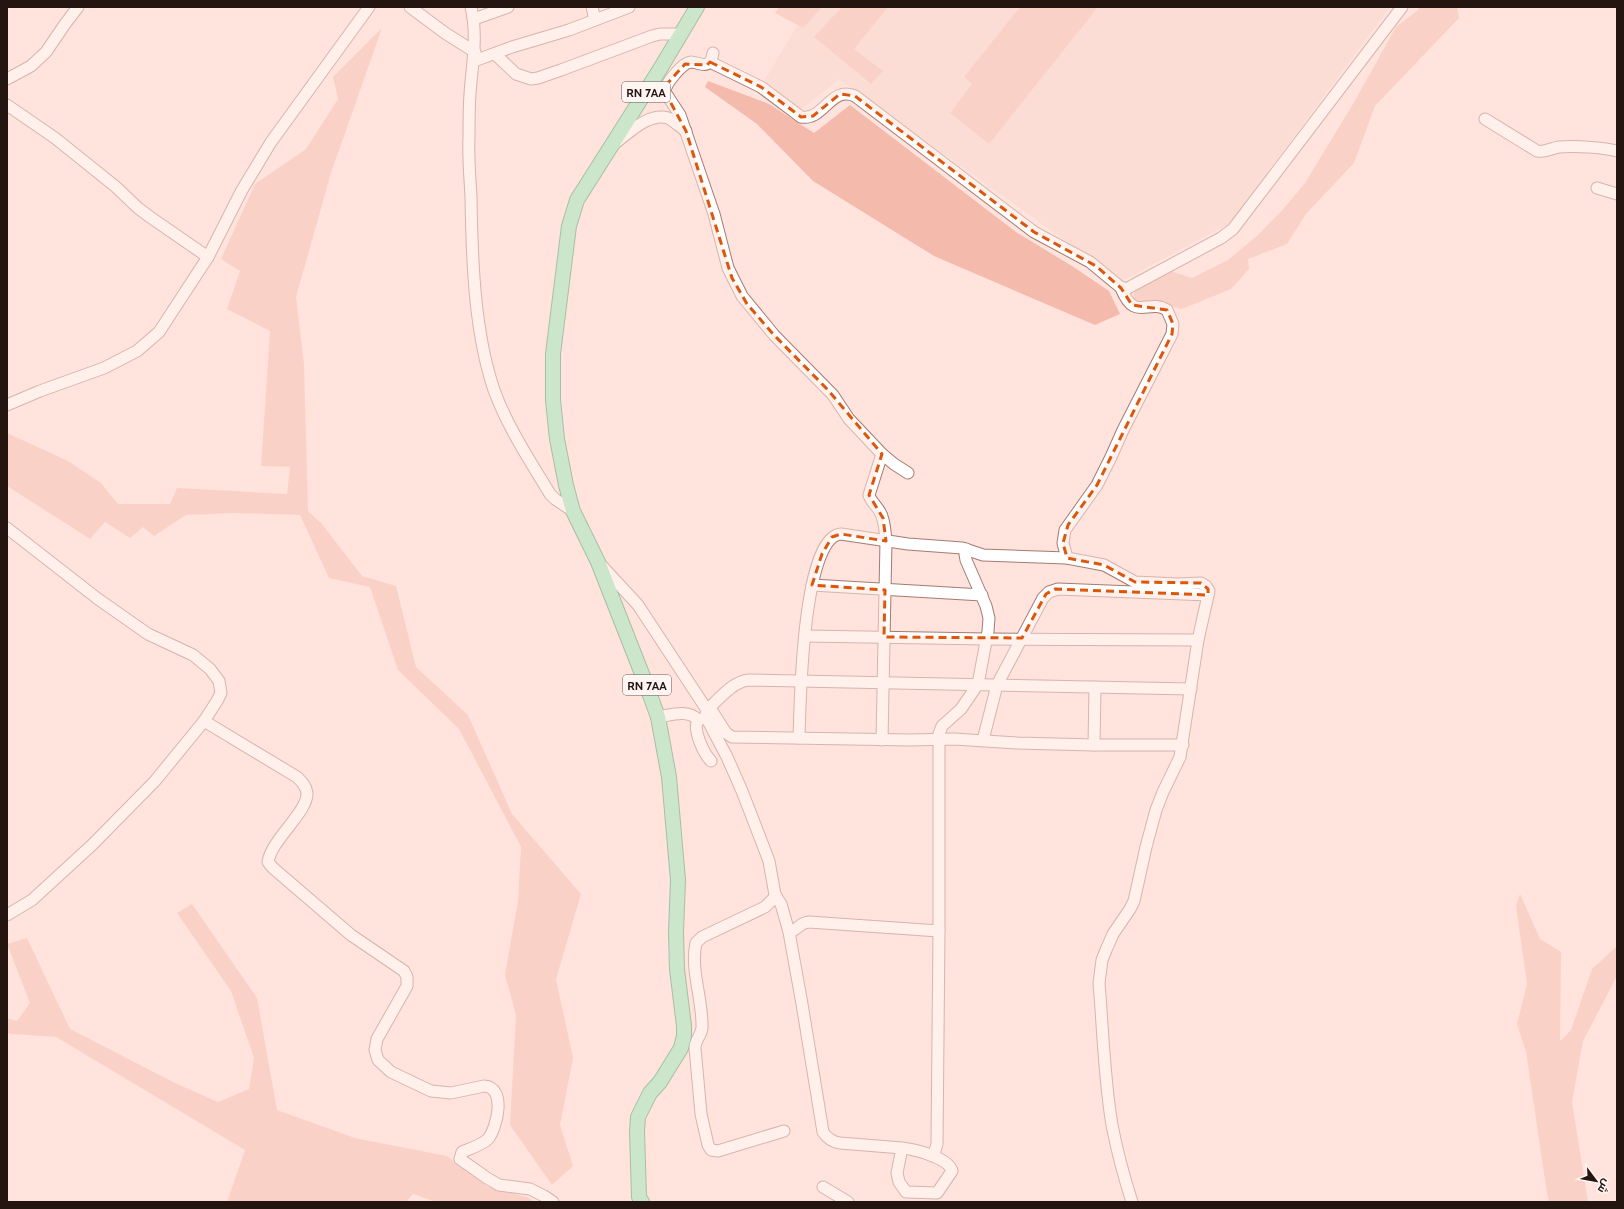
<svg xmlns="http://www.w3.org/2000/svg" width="1624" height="1209" font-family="Cabin,Cairo,sans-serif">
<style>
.built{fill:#f5d4cc}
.green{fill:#f4bbac}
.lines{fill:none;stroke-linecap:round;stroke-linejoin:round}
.minor-casing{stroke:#a47b71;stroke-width:13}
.major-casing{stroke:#38955e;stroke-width:16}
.minor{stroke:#fff;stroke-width:11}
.major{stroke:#8ee9b7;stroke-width:14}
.marked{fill:none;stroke:#de560c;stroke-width:3;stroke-dasharray:8 5;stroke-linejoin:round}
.labels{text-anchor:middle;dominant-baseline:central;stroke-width:4;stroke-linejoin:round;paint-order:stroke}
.shield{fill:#fff5f3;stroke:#665855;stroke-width:1}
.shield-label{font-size:12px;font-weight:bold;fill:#241511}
</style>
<rect width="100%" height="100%" fill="#ffe3dc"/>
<path class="built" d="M808,7h582l-160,216 -108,58 -283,-202 -40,32 -37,-26z"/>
<g class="green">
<path d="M779,7h43l-19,21 -28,-15z"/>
<path d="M842,7h46l-34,42 29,22 -12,13 -57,-47z"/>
<path d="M1020,7h78l-109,137 -39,-31 22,-29 -8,-7z"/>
<path d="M1419,7h38l2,11 -84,88 -21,57 -48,51 -19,30 -39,15 1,10 -18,20 -49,20 -48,-10v-9l37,-19 21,7 36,-18 29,-24 28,-29 20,-24 48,-79 43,-77 22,-17z"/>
<path d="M382,28l-51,145 -35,124 8,67 4,147 14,13 40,52 34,10 20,81 52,48 44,99 69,80 -25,85 17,79 -13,67 13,41 -21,19 -42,-60 6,-110 -11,-40 13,-74 3,-54 -62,-118 -61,-59 -28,-83 -41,-9 -29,-63 -65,-2 -49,2 -32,21 -11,-9 -13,11 -25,-16 -15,17 -83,-53v-53l61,28 33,22 17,21h52l7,-16 110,6 3,-27 -29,-1 9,-135 -43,-22 13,-38 -19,-12 34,-75 51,-35 32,-50 -5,-22z"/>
<path d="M708,81l61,23 45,29 36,-28 166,127 56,34 37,25 11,23 -25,11 -161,-69 -121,-75 -56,-57 -52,-37z"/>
<path d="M1520,894l20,45 21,13 -1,89 11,-11 21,-61 25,-23v30l-34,65 -11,61 16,100h-39l-2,-9 -21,-141 -9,-28 10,-40 -11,-78z"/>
<path d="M192,904l65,94 20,112 78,28 92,18 41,31 39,10 8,5h-99l-23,-8 -7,8h-179l18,-52 -189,-113 -44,-3 -5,-1v-15l10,3 13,-18 -23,-59 20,-6 43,91 105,54 43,19 31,-13 5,-31 -23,-67 -54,-78z"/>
</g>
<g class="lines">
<defs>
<g id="minor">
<path d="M410,7l35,26 30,19"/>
<path d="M471,7c7,30 1,57 -1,87 -1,14 -1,29 -1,43 -1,20 1,40 2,60 1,62 3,134 23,193 13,36 36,71 56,104l5,5 18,12"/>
<path d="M592,7l3,13"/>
<path d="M474,19l34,-12"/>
<path d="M713,53c-1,4 -1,9 -6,11 -5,2 -10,-2 -16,-2 -9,1 -26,22 -26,30l15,23 34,99 14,54 14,28 32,39 59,60 16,24 33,35 12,10 14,9"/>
<path d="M495,54l21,20 15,5 7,-1 23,-8 91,-34 8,-2h22"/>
<path d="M474,61l38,-14 57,-17 60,-23"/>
<path d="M710,62l51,25 40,30c23,4 30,-32 54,-21l179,136 56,30 29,24 7,3 95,-51 12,-9 169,-222"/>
<path d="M7,79l24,-13 15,-14 19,-28 13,-17"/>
<path d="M7,105l48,33 61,49 22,21 12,9 58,40"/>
<path d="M1485,119l52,32c8,2 14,-3 22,-4 17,-1 42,0 58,4"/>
<path d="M615,143c14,-10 34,-31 53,-25 6,3 12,9 18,13"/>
<path d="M1597,188l20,6"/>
<path d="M7,405l33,-14 64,-23 33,-17 22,-19 49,-75 34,-67 29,-48 98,-135"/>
<path d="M882,454l-13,41c2,7 8,11 11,17 5,8 5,20 6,29l-4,199"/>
<path d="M7,528l91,71 50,35 45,21 17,14 9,12 2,12 -4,8 -13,20 -49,60 -63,64 -60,55 -25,15"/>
<path d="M1067,558l-4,-15 2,-13 32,-45 14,-28 12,-27 49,-96 1,-10 -6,-14c-19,-12 -32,13 -46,-22"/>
<path d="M601,565l37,40 69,105"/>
<path d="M812,585l170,10"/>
<path d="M805,636l182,3 211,1"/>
<path d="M710,708l16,25 6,4 178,3 44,-1 63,4 77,2h89"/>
<path d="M658,717c13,-2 30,-8 40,3"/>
<path d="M706,718l-8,2c-6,9 6,34 13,41"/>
<path d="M204,721l93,56c5,5 9,9 10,16 1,19 -36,47 -39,69l5,6 78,67 53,36 3,6v9l-30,53 -2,11 3,10 13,12 40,19 20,2 33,-7c23,1 13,42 4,53 -6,6 -19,10 -26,13l-2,7 27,19 12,7 31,4 14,7 9,6"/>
<path d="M799,738c1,-31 3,-202 42,-204l67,10 54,4 21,7 84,3 37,7 31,17 43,2 23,-1 5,3 3,5 -11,49 -18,117 -17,35 -7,18 -10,37 -12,54 -4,8 -17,25 -7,16 -4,10 -3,23c4,47 5,95 13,142 5,26 12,52 20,77"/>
<path d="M983,740l14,-55 46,-87 6,-6 9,-3 150,6"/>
<path d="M1094,745l1,-58"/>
<path d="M776,896l-11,11 -63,30 -6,6c-6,27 7,57 6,85 -1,8 -7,12 -7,20l6,66 7,31 3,5 7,1 66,-20"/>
<path d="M789,932c8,-1 11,-10 20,-10l130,9"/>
<path d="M902,1148l-5,25 2,9 7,10 31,1 15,-22c-3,-13 -38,-22 -50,-23l-62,-5c-8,-1 -13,-5 -17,-11l-21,-128 -13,-72 -8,-28 -6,-9 -6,-34 -27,-70 -15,-34 -20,-38 -1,-5 1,-4c11,-10 26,-29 42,-30l442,9"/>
<path d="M931,1155l4,-4 2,-7 2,-213v-197l3,-8 19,-17 17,-25 10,-53 1,-13 -3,-12 -20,-46 -1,-6 1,-5"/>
<path d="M823,1187l25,15"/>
</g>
<path id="major" d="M642,1202l-3,-5 -2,-66 1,-14 12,-24 10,-11 21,-34 3,-12v-10l-7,-57 -1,-37 2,-52 -9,-103 -11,-60 -12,-33 -48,-122 -25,-51 -7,-26 -9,-46 -4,-39v-46l16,-128 8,-26 83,-131 37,-62"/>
</defs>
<use href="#minor" class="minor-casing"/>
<use href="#major" class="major-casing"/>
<use href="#minor" class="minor"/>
<use href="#major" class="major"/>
</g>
<path d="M0 0H1624V1209H0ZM710,62l51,25 40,30 12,-1 27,-22 15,2 179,136 62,34 25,22 11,17 35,5 6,14 -1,10 -75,151 -29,40 -5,18 4,15 37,7 31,17 66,1 7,6v6l-153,-6 -9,5 -24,44 -138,-1 1,-47 -73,-5 10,-31 10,-17 9,-3 45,7 -3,-23 -14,-23 13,-41 -54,-64 -54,-55 -27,-31 -15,-26 -46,-147 -21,-39 2,-8 18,-20 22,1z" fill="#ffe3dc" fill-opacity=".55" fill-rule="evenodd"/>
<path class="marked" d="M710,62l51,25 40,30 12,-1 27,-22 15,2 179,136 62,34 25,22 11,17 35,5 6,14 -1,10 -75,151 -29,40 -5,18 4,15 37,7 31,17 66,1 7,6v6l-153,-6 -9,5 -24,44 -138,-1 1,-47 -73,-5 10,-31 10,-17 9,-3 45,7 -3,-23 -14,-23 13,-41 -54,-64 -54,-55 -27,-31 -15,-26 -46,-147 -21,-39 2,-8 18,-20 22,1z"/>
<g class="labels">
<g class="shield">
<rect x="622" y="82" width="48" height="20" rx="3"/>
<rect x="623" y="675" width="48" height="20" rx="3"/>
</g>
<g class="shield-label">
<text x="646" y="92">RN 7AA</text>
<text x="647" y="685">RN 7AA</text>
</g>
</g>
<rect width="1624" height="1209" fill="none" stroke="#241511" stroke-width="16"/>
<g transform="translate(1596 1181) rotate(122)" stroke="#fff5f3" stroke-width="3" paint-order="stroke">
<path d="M0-3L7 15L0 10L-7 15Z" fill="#241511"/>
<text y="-6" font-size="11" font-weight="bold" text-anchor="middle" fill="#241511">ش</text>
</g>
</svg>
